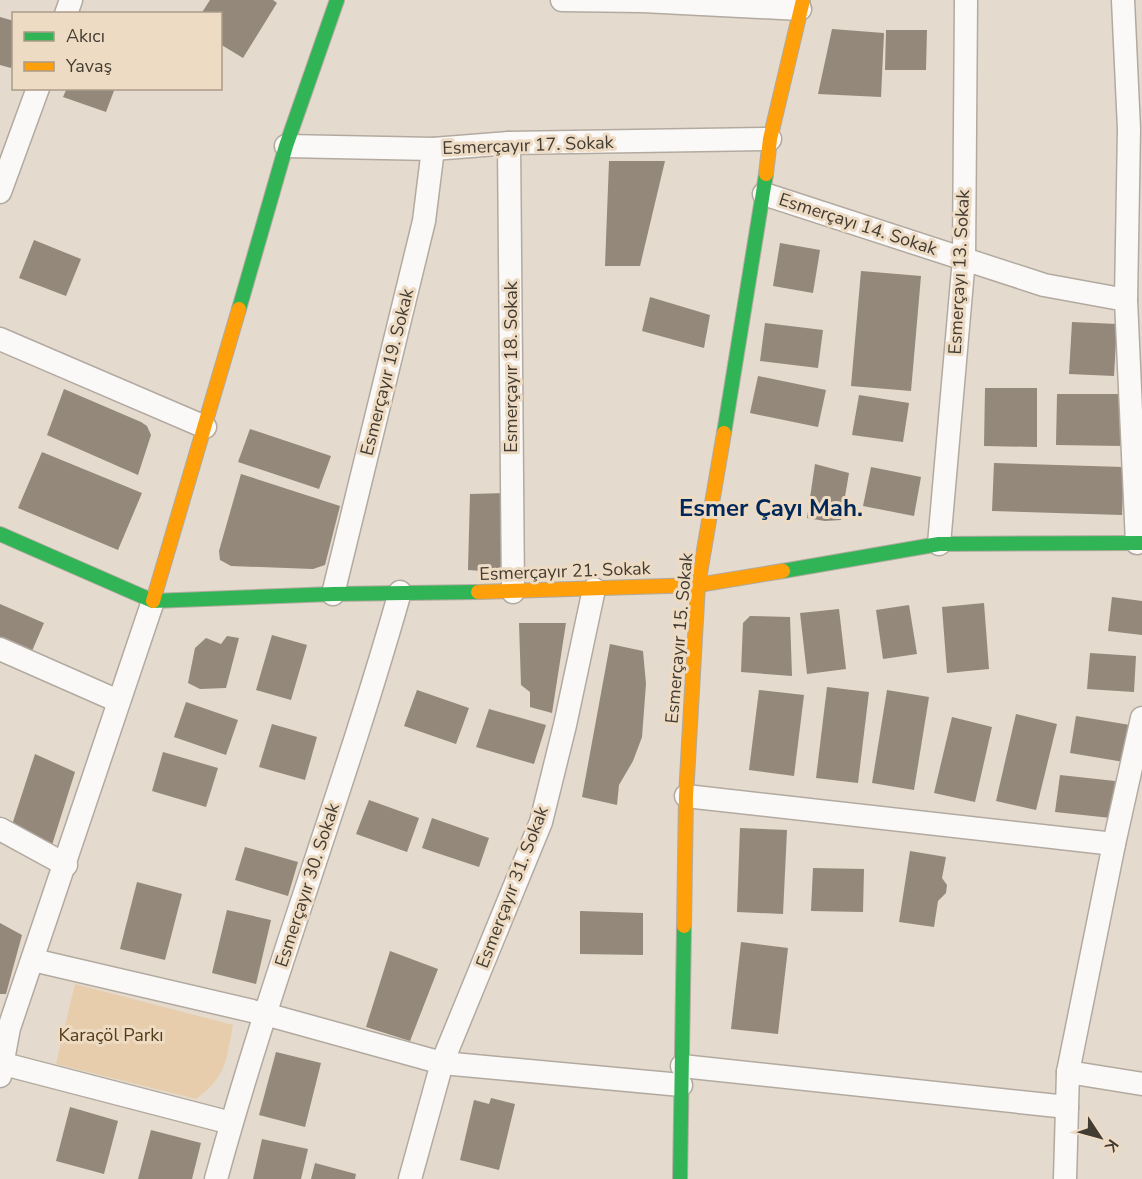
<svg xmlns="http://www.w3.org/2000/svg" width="1142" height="1179" font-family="'Nunito Sans',sans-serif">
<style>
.green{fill:#e7cdab}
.building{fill:#938879}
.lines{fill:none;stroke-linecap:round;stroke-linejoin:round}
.street-casing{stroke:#b2aaa0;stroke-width:25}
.fast-casing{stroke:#b2aaa0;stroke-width:16}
.slow-casing{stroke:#b2aaa0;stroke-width:16}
.street{stroke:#fbf9f8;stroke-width:22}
.fast{stroke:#30b455;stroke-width:14}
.slow{stroke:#ff9f0a;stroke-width:14}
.labels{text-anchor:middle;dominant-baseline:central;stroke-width:6;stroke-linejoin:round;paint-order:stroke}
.street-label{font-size:18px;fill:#433c32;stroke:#eedbc3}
.park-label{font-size:18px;fill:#543b17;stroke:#eedbc3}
.district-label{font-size:24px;font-weight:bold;fill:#002759;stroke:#eedbc3}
</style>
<rect width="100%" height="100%" fill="#e4dacd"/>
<path class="green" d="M75,984l158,41c-7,35 -6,51 -37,74l-140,-35z"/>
<g class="building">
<path d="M210,0h63l4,3 -34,55 -23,-14v-30h-19z"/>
<path d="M0,17l14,4v38l-3,9 -11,-3z"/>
<path d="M832,29l52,4 -3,64 -63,-3z"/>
<path d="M886,30h41l-1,40h-41z"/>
<path d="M67,88h48l-9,24 -43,-15z"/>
<path d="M609,161h56l-25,105h-35z"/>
<path d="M34,240l47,19 -15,37 -47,-18z"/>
<path d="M780,243l40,7 -7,43 -40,-7z"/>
<path d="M861,271l60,5 -10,115 -60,-5z"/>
<path d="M650,297l60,18 -6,33 -62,-17z"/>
<path d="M1072,322l45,2 -3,52 -45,-2z"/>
<path d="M765,323l58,7 -5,38 -58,-7z"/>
<path d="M758,376l68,14 -8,37 -68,-14z"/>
<path d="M985,388h52v59l-53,-1z"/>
<path d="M64,389l77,33 6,4 4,9 -13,40 -91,-40z"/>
<path d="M1057,394h66v52l-67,-1z"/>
<path d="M859,395l50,8 -6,39 -51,-7z"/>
<path d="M250,429l81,27 -12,33 -81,-27z"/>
<path d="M42,452l100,41 -24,57 -100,-42z"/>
<path d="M994,463l130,4 -2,48 -130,-4z"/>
<path d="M815,464l34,9 -8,47 -16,1 -18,-3z"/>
<path d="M871,467l50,10 -7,39 -51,-10z"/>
<path d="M241,474l99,32 -15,59 -12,4 -82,-3 -11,-6 -1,-9z"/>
<path d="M506,493v67l-8,12 -30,-2 2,-76z"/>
<path d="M1112,597l30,4v34l-34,-4z"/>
<path d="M984,603l5,66 -42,4 -5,-66z"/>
<path d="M0,604l44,19 -12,28 -32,-13z"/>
<path d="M909,605l8,49 -34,5 -7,-49z"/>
<path d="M839,609l7,60 -39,5 -7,-61z"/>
<path d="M750,616l40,1 2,59 -51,-4 2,-49z"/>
<path d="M519,623h47l-14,90 -22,-6v-15l-9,-7z"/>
<path d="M272,635l35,10 -16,55 -35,-10z"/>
<path d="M227,636l12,2 -13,50 -26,1 -12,-6 7,-35 11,-10 15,6z"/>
<path d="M610,644l33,7 3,33 -4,53 -9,24 -14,24 -2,20 -35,-8z"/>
<path d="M1090,653l46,3 -2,36 -47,-3z"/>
<path d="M827,687l42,5 -11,91 -42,-5z"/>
<path d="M417,690l52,18 -13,36 -52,-18z"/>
<path d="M759,690l45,5 -10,81 -45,-6z"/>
<path d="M887,690l42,7 -15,93 -42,-7z"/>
<path d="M186,702l52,18 -12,35 -52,-18z"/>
<path d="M489,709l57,16 -12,39 -58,-17z"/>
<path d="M1016,714l41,10 -21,86 -40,-9z"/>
<path d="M1076,716l54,9 -6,37 -54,-9z"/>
<path d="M952,717l40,10 -17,75 -41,-9z"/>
<path d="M272,724l45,13 -12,43 -46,-13z"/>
<path d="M163,752l55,16 -12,39 -54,-16z"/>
<path d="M35,754l40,18 -23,73 -41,-17z"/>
<path d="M1060,775l55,6 -4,37 -56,-6z"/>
<path d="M369,800l50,18 -12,34 -51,-18z"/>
<path d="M432,818l57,20 -10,29 -57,-19z"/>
<path d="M740,828l47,2 -4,84 -46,-2z"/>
<path d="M245,847l53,15 -10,34 -53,-16z"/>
<path d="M910,851l36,6 -4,21 5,7 -1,8 -8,8 -4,26 -35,-5z"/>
<path d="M813,868l51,1 -1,43 -52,-1z"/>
<path d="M137,882l45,12 -17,66 -45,-11z"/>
<path d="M227,910l44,10 -15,64 -44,-11z"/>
<path d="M580,911l63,2v42l-63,-1z"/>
<path d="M0,923l22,12 -16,59h-6z"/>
<path d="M741,942l47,6 -10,86 -47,-5z"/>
<path d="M390,951l48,18 -28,72 -44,-14z"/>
<path d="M276,1052l45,11 -16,64 -46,-12z"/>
<path d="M491,1098l24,6 -16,66 -39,-10 14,-60 15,4z"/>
<path d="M70,1107l48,14 -14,53 -48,-13z"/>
<path d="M151,1130l50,13 -9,36h-54z"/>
<path d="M262,1139l46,10 -7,30h-48z"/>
<path d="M315,1163l41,11 -1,5h-44z"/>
</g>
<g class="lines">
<defs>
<g id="street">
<path d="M562,0l81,1 157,8"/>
<path d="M1123,0l6,129 -3,171 11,243"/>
<path d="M66,14l5,-14"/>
<path d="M509,143l4,449"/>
<path d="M286,146l147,3 76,-6 261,-4"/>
<path d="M0,192l38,-104"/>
<path d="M764,194l280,91 82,15"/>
<path d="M0,339l205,88"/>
<path d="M939,544l25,-286 2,-258"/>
<path d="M333,594l91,-373 9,-72"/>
<path d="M0,649l118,52"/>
<path d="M686,796l428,48"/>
<path d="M0,829l66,36"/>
<path d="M33,960l232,54 177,49 239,22"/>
<path d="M4,1064l227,59"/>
<path d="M682,1066l385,41"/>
<path d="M1068,1072l74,12"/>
<path d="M0,1076l9,-48 144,-427"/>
<path d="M216,1179c54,-198 128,-389 184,-587"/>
<path d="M410,1179l32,-116 99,-241 24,-97 29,-136"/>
<path d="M1065,1179l3,-107 46,-228 28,-126"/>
</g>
<g id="fast">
<path d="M239,309l47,-163 51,-146"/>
<path d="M724,433l42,-259"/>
<path d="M0,534l153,67 180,-7 145,-2"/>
<path d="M783,571l156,-27 203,-1"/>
<path d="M680,1179l4,-253"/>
</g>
<g id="slow">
<path d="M766,174l4,-35 33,-139"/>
<path d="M478,592l220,-7 85,-14"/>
<path d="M153,601l86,-292"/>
<path d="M684,926l2,-130 12,-211 26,-152"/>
</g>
</defs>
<use href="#street" class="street-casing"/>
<use href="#fast" class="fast-casing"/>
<use href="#slow" class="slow-casing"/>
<use href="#street" class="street"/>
<use href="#fast" class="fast"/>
<use href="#slow" class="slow"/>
</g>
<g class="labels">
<g class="street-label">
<text transform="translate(528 145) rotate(-2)">Esmerçayır 17. Sokak</text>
<text transform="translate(858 224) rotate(18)">Esmerçayı 14. Sokak</text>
<text transform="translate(959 272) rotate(-87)">Esmerçayı 13. Sokak</text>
<text transform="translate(511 367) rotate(-90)">Esmerçayır 18. Sokak</text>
<text transform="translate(387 372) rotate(-76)">Esmerçayır 19. Sokak</text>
<text transform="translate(565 571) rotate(-2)">Esmerçayır 21. Sokak</text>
<text transform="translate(679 638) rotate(-85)">Esmerçayır 15. Sokak</text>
<text transform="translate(307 885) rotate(-72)">Esmerçayır 30. Sokak</text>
<text transform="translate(512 887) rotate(-69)">Esmerçayır 31. Sokak</text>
</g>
<g class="park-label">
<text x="111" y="1035">Karaçöl Parkı</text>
</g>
<g class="district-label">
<text x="771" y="508">Esmer Çayı Mah.</text>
</g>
</g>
<rect x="12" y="12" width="210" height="78" fill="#eedbc3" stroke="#aa9b89" stroke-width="1.5"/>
<rect x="24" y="32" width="30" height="9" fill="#30b455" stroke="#aa9b89" stroke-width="1.5"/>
<text x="66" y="42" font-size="18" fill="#433c32">Akıcı</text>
<rect x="24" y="62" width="30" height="9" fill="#ff9f0a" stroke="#aa9b89" stroke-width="1.5"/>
<text x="66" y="72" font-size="18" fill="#433c32">Yavaş</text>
<g transform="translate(1100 1137) rotate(126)" stroke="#eedbc3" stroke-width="4.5" paint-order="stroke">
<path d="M0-4.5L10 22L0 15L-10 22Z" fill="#433c32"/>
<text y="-9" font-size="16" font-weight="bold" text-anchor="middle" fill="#433c32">K</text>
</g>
</svg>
